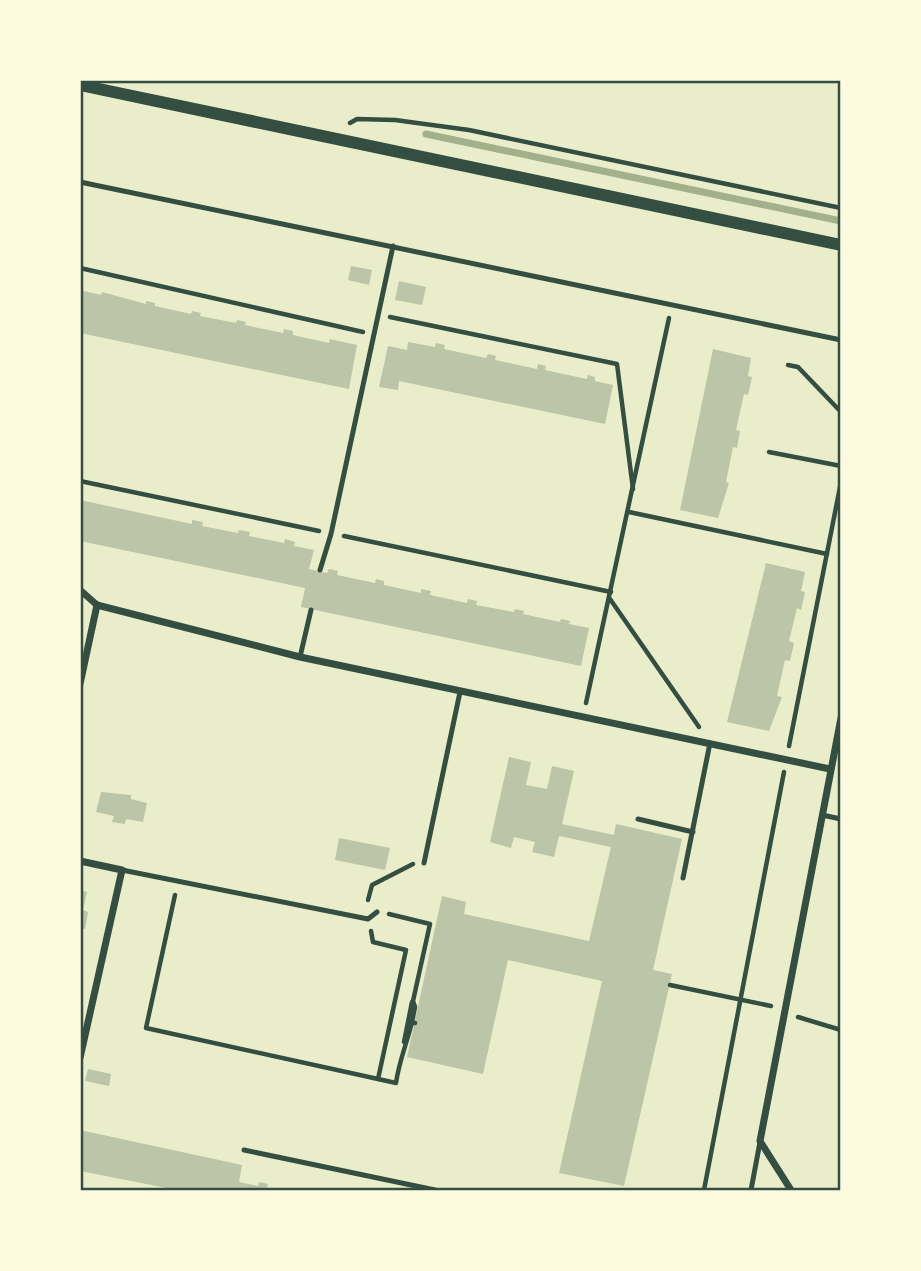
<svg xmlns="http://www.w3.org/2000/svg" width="921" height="1271" font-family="'IBM Plex Serif',serif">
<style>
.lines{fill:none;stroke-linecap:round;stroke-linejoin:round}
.stream{stroke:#a3b18a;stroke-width:7}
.building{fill:#bcc5a7}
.path{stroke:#344e41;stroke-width:4.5}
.service{stroke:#344e41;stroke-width:5}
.minor{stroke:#344e41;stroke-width:7}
.tertiary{stroke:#344e41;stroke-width:12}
.neatline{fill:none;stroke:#344e41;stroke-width:2.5}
</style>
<rect width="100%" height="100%" fill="#e9edc9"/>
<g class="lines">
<path class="stream" d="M426,134l415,87"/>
</g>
<g class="building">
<path d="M351,266l21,4 -3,15 -21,-5z"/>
<path d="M399,281l27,6 -4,18 -27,-5z"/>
<path d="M80,290l21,5 1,-3 44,12v-3l9,2v3l36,8 1,-3 9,2 -1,3 36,7 1,-3 9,2 -1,3 38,8 1,-4 9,2v4l36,8 1,-4 27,6 -8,44 -269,-56z"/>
<path d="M408,342l27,5 1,-4 9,2 -1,4 42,9 2,-4 8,2 -1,4 42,9 1,-5 8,2 -1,4 42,9 1,-4 7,2v4l18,4 -8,39 -206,-43 -1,9 -19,-3 9,-41 19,4z"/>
<path d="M713,349l38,9 -3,18 4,1 -4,18 -4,-1 -8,36 4,1 -3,17 -4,-1 -7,35 3,1 -11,35 -38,-8z"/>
<path d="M80,500l112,24v-4l11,2 -1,4 36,7 1,-3 11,2 -1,4 35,7 1,-4 10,3 -1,4 20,4 -5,19 18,4 2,-4 9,2 -1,4 38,8 1,-4 8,2v4l37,8v-4l10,2 -1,4 37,8 1,-4 9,2 -1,4 38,7 1,-3 9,2 -1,3 37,8 1,-3 9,2 -1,3 20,4 -8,38 -280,-59 4,-19 -225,-47z"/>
<path d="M766,563l39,9 -4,19 4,1 -4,18 -4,-2 -8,33 5,2 -4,18 -5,-1 -8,36 5,1 -13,34 -42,-9z"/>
<path d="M509,757l22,5 -5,23 21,4 5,-23 22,5 -12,53 52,11 2,-11 66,15 -29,131 19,4 -48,212 -65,-13 43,-192 -94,-21 -25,114 -76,-17 35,-161 24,6 -2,12 125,27 22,-94 -52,-11 -5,21 -22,-5 3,-10 -21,-5 -3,11 -21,-6z"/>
<path d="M101,792l30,3v4l16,4 -4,19 -17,-3 -1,5 -13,-2 2,-6 -18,-4z"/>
<path d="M339,838l51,10 -5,22 -50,-10z"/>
<path d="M80,890l7,2 -4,18 5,2 -3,17 -5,-1z"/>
<path d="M88,1069l23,5 -2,12 -24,-5z"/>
<path d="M80,1130l162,35 -3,17 19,4 1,-4 9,2 -1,4 6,2h-96l-97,-19z"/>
</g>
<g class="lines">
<g class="path">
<path d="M350,123l7,-4 38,1 74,10 372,78"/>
<path d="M80,268l283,64"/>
<path d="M390,317l227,47 16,125"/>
<path d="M788,365l10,2 43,45"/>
<path d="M769,452l72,14"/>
<path d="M80,481l239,50"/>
<path d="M629,512l198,42"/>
<path d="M344,536l267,56"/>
<path d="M610,599l89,128"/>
<path d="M586,703l83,-385"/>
<path d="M789,746l52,-264"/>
<path d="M175,895l-29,133 232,51"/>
<path d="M368,900l4,-15 41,-21"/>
<path d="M389,914l41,10 -17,77 2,6 -3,15 3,1"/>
<path d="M371,931l2,11 33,8 -28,129 18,4c3,-22 11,-40 16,-61"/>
<path d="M670,985l101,21"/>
<path d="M798,1017l43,13"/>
<path d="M404,1042l8,-40"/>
<path d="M704,1190l80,-418"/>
</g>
<g class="service">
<path d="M80,182l761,158"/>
<path d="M320,570l11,-36 62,-288"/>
<path d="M300,657l11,-47"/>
<path d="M822,815l19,4"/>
<path d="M638,819l55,13"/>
<path d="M424,863l36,-171"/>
<path d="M122,870l246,49 9,-7"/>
<path d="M683,878l27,-135"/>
<path d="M244,1150l191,40"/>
<path d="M751,1190l9,-48"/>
</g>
<g class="minor">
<path d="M80,590l17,15 203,52 530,112"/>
<path d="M80,684l17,-79"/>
<path d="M80,861l42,9 -42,188"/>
<path d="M791,1190l-31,-49 81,-423"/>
</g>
<path class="tertiary" d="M80,85l761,160"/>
</g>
<rect width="921" height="1271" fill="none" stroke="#fefae0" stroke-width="164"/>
<rect x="82" y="82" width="757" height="1107" class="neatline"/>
</svg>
